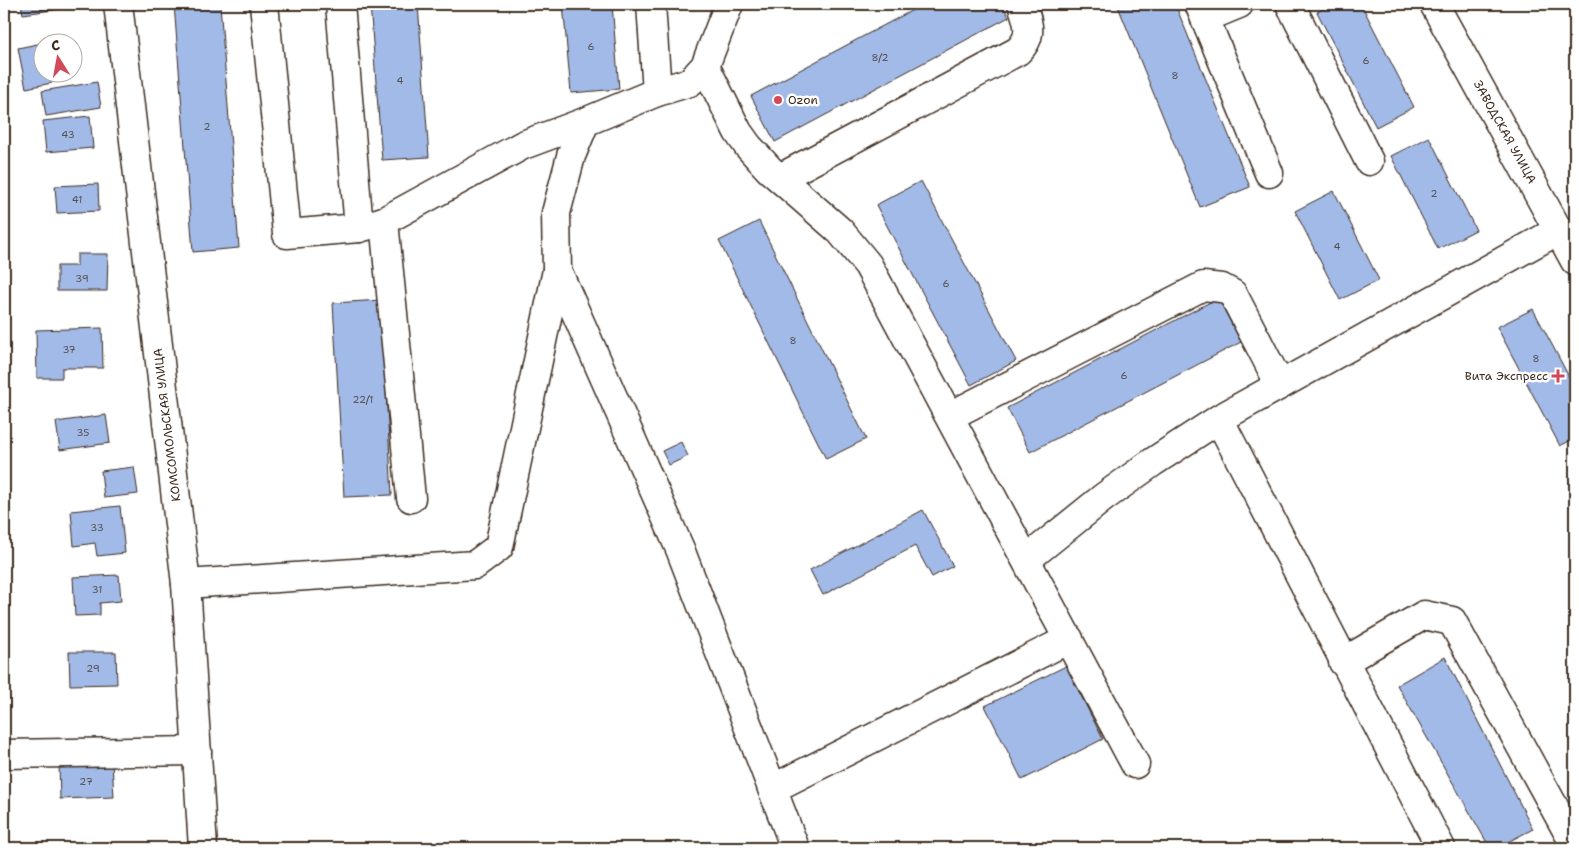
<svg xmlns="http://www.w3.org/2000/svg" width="1579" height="852" font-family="'Shantell Sans',sans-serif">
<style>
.building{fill:#a2bae7;stroke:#3b2a1e}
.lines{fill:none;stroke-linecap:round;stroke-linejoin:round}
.minor-casing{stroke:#3b2a1e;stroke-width:31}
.minor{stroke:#fff;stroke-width:28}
.poi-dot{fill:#d1495b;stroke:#fff;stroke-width:2}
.labels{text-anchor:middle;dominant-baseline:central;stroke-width:5;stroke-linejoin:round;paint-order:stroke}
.number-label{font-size:10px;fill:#554e50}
.poi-label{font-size:12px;fill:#3b2a1e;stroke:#fff;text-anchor:start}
.street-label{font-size:12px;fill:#3b2a1e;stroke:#fff}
</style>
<rect width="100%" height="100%" fill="#fff"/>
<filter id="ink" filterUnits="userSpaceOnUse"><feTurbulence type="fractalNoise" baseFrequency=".02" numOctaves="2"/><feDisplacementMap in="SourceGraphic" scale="10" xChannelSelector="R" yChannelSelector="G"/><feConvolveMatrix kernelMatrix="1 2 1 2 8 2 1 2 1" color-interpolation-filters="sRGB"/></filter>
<g filter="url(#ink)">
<g class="building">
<path d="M21,4h38l1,5 -37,5z"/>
<path d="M174,4h46l19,244 -46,4z"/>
<path d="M370,4h48l11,153 -47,3z"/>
<path d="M563,4h49l7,85 -48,4z"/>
<path d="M924,4h78l7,13 -234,125 -24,-46z"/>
<path d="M1117,4h58l75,183 -50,20z"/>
<path d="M1333,4h28l53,103 -38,20 -59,-115z"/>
<path d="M42,43v29h12l-3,1 1,10 -26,5 -8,-40z"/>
<path d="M97,82l4,25 -55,9 -4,-25z"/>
<path d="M90,116l3,32 -47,4 -3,-31z"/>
<path d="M1429,137l47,93 -38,19 -47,-93z"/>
<path d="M921,181l95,180 -45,24 -95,-180z"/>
<path d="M98,184l1,27 -42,2 -2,-27z"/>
<path d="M1334,191l45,89 -39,20 -45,-89z"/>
<path d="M759,221l107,218 -40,20 -107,-218z"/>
<path d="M77,254h31l-1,37h-50v-25h20z"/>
<path d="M1218,298l23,44 -211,110 -23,-44z"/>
<path d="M381,300l11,195 -48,2 -11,-194z"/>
<path d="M1533,309l42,79v50l-15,8 -63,-119z"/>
<path d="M102,328l1,40h-41v10h-25l-1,-48z"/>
<path d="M106,415l4,28 -50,7 -4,-28z"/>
<path d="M681,442l7,14 -19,9 -7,-14z"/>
<path d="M134,467l4,27 -34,4 -3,-27z"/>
<path d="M120,506l5,47 -28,3 -2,-13 -21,3 -3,-35z"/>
<path d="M923,510l30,56 -21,11 -17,-31 -92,49 -13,-25z"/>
<path d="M119,575l2,26 -21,2v12l-25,1 -2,-39z"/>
<path d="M69,652h47l1,32 -47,1z"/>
<path d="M1445,657l88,172 -37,19h-6l-93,-163z"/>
<path d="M1066,666l37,73 -81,41 -37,-74z"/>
<path d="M112,762l2,35 -54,2 -1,-35z"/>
<path d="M124,846v2h-71z"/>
</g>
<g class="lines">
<defs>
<g id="minor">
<path d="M118,4l68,580 17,264"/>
<path d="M264,4l23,230 72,-6 25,-7 139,-76 62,-23"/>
<path d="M340,4l19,224"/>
<path d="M651,4l6,88"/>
<path d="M729,4l-24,62 -15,16 -33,10 -72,30 -14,34 -15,57 1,57 123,279 115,299"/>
<path d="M1199,4l70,169"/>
<path d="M1290,4l79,157"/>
<path d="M1434,4l141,257"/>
<path d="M1205,18l34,-14"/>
<path d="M705,66l33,66 10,14 21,23 71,62 28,34 267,499"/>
<path d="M780,178l238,-127c16,-15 10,-29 4,-47"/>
<path d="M384,221l27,277"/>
<path d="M950,416l253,-130 19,2 11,6 47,91"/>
<path d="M1219,419l222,429"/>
<path d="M1027,559l77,-62 49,-35 66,-43 340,-189"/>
<path d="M186,584l289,-19 24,-18 58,-277"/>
<path d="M1343,662l81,-47 28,6 123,224"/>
<path d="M4,754l193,-3"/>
<path d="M772,789l297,-150"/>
</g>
</defs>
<use href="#minor" class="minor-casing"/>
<use href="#minor" class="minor"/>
</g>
</g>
<g class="poi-dot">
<circle cx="778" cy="100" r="5"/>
<path d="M1555.5 368.5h5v5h5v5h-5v5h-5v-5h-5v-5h5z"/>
</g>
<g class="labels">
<g class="number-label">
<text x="591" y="46">6</text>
<text x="880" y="57">8/2</text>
<text x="1366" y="60">6</text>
<text x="1175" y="75">8</text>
<text x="400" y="80">4</text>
<text x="207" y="126">2</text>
<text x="68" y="134">43</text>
<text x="1434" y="193">2</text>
<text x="77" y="199">41</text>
<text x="1337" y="246">4</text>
<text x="82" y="278">39</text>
<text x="946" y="283">6</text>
<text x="793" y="340">8</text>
<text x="69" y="349">37</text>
<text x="1536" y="358">8</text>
<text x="1124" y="375">6</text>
<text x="363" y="399">22/1</text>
<text x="83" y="432">35</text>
<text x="97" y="527">33</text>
<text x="97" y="589">31</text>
<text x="93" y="668">29</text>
<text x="86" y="781">27</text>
</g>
<g class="poi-label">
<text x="788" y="100">Ozon</text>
<text x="1548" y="376" text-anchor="end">Вита Экспресс</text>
</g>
<g class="street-label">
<text transform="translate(1505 132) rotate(61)">ЗАВОДСКАЯ УЛИЦА</text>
<text transform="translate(167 425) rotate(-97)">КОМСОМОЛЬСКАЯ УЛИЦА</text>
</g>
</g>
<rect width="1579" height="852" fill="none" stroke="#fff" stroke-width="20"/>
<rect x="10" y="10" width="1559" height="832" fill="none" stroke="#3b2a1e" stroke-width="2" filter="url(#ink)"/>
<g transform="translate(58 58) rotate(349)"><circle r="24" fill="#ffffff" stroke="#b1aaa5"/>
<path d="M0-4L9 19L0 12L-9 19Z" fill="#d1495b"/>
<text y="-8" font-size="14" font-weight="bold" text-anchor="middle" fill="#3b2a1e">С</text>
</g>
</svg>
